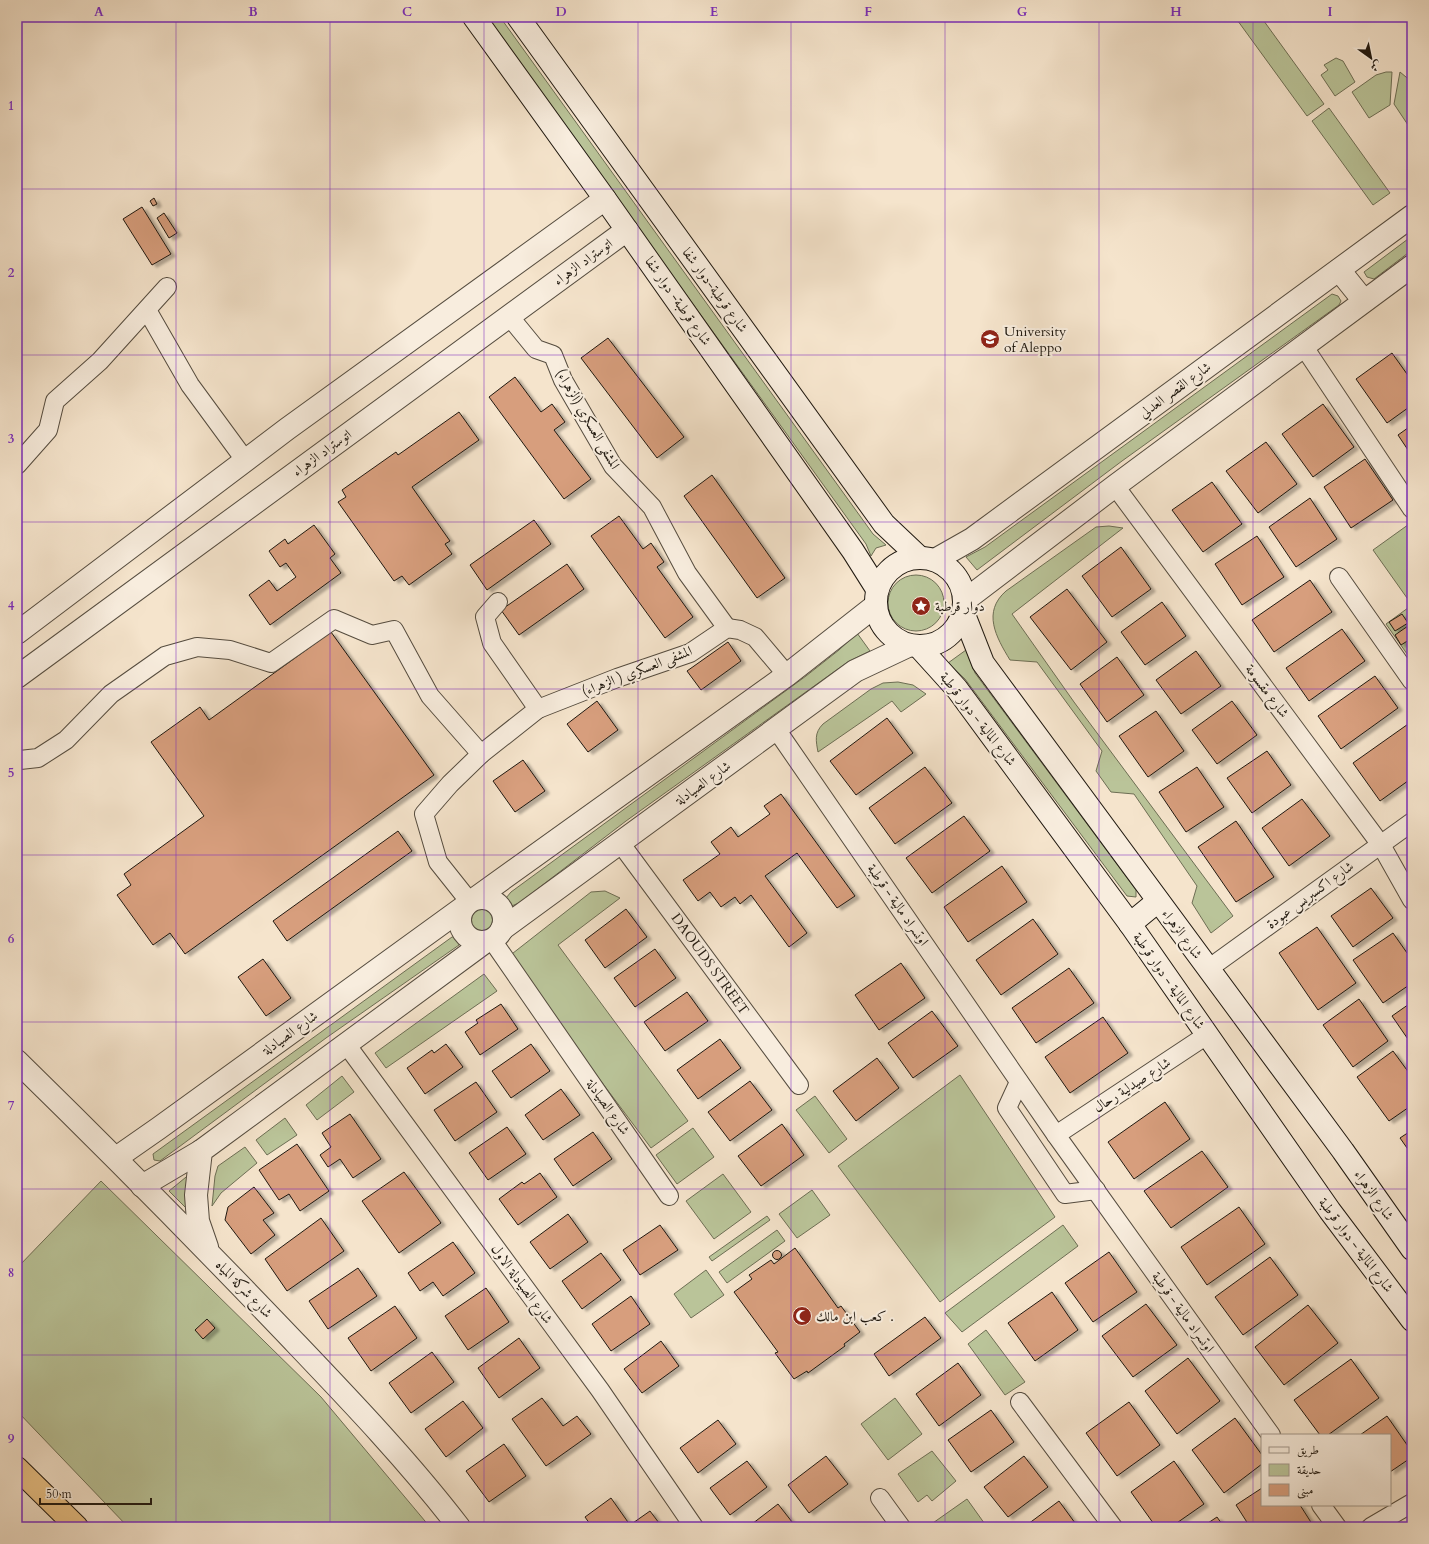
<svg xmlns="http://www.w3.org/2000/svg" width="1429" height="1544" font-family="Cardo,Amiri,serif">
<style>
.green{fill:#bac499;stroke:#6d6e54}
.building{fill:#d79e7d;stroke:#201910;filter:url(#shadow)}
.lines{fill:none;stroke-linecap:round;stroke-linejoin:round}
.minor-casing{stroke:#554c3f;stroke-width:20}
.tertiary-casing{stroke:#554c3f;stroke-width:24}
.secondary-casing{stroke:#201910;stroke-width:24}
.trunk-casing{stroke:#201910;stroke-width:24}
.minor{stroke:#f8edde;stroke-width:18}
.tertiary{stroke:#f8edde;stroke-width:22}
.secondary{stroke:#f8edde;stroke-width:22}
.trunk{stroke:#eac286;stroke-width:22}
.grid{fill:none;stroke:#7b2cbf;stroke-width:1;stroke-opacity:0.55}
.labels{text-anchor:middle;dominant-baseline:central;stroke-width:4;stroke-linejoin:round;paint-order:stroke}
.street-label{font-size:14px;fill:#201910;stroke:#f8edde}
.poi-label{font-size:14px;fill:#201910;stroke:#f8edde;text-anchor:start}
.neatline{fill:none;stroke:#7b2cbf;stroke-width:1.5}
.grid-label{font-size:13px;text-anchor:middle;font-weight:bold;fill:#7b2cbf}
</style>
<defs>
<filter id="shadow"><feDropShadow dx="4.5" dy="2.5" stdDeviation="1" flood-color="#0004"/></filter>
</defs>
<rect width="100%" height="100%" fill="#f5e4cc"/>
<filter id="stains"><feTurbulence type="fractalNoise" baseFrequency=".005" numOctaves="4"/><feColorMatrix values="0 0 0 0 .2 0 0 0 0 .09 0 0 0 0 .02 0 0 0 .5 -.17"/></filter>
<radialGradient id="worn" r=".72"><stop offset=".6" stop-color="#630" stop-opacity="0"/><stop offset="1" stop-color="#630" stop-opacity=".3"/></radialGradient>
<g class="green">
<path d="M486,17h14l373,517 13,11 -10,3 -5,8 -5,-12z"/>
<path d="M1235,17h26l63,87 -17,12z"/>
<path d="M1336,58l7,3 12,21 -20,14 -14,-21 7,-5 -4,-5z"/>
<path d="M1386,72h6l-2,33 -21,13 -17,-26 24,-17z"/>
<path d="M1400,72l12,10v40l-4,3 -14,-21z"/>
<path d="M1329,108l61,85 -17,12 -61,-84z"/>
<path d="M1412,236v14l-38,29 -7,-2 -3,-5z"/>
<path d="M1332,294l6,2 3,5 -2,4 -217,156 -145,109 -11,-13 19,-10z"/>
<path d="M1412,522v139l-26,-37 26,-19 -39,-55z"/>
<path d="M1109,526l14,2 -111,86 62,88 159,214 -22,17 -19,-30 5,-17 -63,-92 -23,-2 -15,-21 6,-20 -65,-89 -27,-2c-14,-23 -28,-48 -4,-69l90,-64z"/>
<circle cx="916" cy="603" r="28"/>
<path d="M857,633l13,18 -21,10 -223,160 -107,82 -10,4 -3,-9 5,-6 295,-216 33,-26z"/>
<path d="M966,650l9,23 161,217v7l-9,-1 -162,-217 -17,-16z"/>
<path d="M898,682l15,3 13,9 -25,18 -9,-11 -74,51c-2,-11 -4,-19 5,-28l48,-35 12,-6z"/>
<path d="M605,891l15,7 -62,47 130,176 -37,27 -143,-191 83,-65z"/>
<circle cx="482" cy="920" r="12"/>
<path d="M452,937h7v8l-133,93 -166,123 -6,-1 -1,-6z"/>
<path d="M484,974l13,17 -111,77 -11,-15z"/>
<path d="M960,1075l95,142 -115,85 -102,-136z"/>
<path d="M342,1076l12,16 -37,28 -11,-15z"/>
<path d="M815,1096l32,43 -18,14 -33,-43z"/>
<path d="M285,1118l12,17 -30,20 -11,-15z"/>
<path d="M693,1128l21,29 -37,27 -21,-29z"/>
<path d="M245,1147l12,16 -36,30 -9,13 3,-30 3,-10z"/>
<path d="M191,1173v40l-22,-22z"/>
<path d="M723,1174l28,38 -37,27 -28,-38z"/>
<path d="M101,1181l220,216 109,130h-302l-111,-116v-143z"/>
<path d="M812,1190l18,25 -33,23 -18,-24z"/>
<path d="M767,1216l3,4 -58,41 -3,-4z"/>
<path d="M1063,1225l15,21 -116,86 -17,-19z"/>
<path d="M777,1230l8,11 -58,42 -8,-11z"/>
<path d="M706,1270l18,25 -33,23 -17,-24z"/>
<path d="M986,1330l39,52 -20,13 -37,-51z"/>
<path d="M895,1398l27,36 -34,26 -27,-36z"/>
<path d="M932,1451l24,30 -24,20 -5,-6 -9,7 -20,-28z"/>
<path d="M967,1499l20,28h-56l-1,-2z"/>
</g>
<g class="building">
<path d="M154,198l3,6 -4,2 -3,-5z"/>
<path d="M142,207l29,47 -19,11 -29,-46z"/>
<path d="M164,213l13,20 -8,5 -12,-20z"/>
<path d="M608,338l76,99 -27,21 -76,-100z"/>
<path d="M1392,353l20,28v24l-25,18 -31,-44z"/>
<path d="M515,377l26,35 11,-8 13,18 -11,8 37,49 -27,20 -75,-102z"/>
<path d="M1323,404l31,43 -41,30 -31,-43z"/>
<path d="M459,412l20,28 -67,47 38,54 -5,3 7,10 -43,31 -7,-9 -8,5 -56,-79 8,-5 -4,-7 54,-38 2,3z"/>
<path d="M1412,425v31l-14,-21z"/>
<path d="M1266,442l31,42 -39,29 -32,-42z"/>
<path d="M1365,459l28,41 -42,28 -27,-41z"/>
<path d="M712,475l73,103 -28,20 -73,-102z"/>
<path d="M1212,482l30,42 -39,28 -31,-42z"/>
<path d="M1310,498l27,41 -41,28 -27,-40z"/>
<path d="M619,516l24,33 8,-6 13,19 -7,5 36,50 -28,21 -74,-102z"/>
<path d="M534,520l17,24 -64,46 -17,-25z"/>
<path d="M314,525l21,29 -5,4 11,15 -71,52 -21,-30 20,-15 8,11 19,-14 -10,-14 -6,4 -11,-16 16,-12 3,5z"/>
<path d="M1257,536l27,41 -42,28 -27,-41z"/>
<path d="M1121,547l30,42 -39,28 -30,-41z"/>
<path d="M567,564l17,25 -65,46 -18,-25z"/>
<path d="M1310,580l22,32 -58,40 -22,-32z"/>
<path d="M1067,589l40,53 -36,28 -41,-53z"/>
<path d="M1162,602l24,34 -41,29 -24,-33z"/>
<path d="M1402,614l6,9 -13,8 -6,-9z"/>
<path d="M1408,626l4,5v7l-11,7 -6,-10z"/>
<path d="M1342,629l23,32 -56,40 -23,-33z"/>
<path d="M331,632l103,143 -249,179 -15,-21 -17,12 -36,-50 14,-10 -7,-11 80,-58 -53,-74 49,-35 9,13z"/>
<path d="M728,642l13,19 -40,29 -14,-19z"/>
<path d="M1196,651l25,35 -40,28 -25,-34z"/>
<path d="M1117,657l27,38 -37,27 -27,-38z"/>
<path d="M1375,676l23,32 -57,41 -23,-33z"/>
<path d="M597,701l21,29 -30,22 -21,-28z"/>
<path d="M1232,701l25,34 -40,29 -25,-34z"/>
<path d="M1156,711l28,40 -36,26 -29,-41z"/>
<path d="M887,718l26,35 -57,42 -26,-34z"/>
<path d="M1411,722l1,56 -32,23 -27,-38z"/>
<path d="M1267,751l24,34 -39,28 -25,-35z"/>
<path d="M523,760l22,31 -30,21 -22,-31z"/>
<path d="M925,767l27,36 -57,41 -26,-36z"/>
<path d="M1197,767l27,40 -38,25 -27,-40z"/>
<path d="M781,794l74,102 -18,12 -40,-55 -32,23 42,57 -18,14 -38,-52 -11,9 -5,-7 -14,10 -11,-15 -12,9 -15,-21 37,-26 -9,-12 20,-15 7,10 32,-23 -6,-8z"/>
<path d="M1302,799l28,37 -41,30 -27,-38z"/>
<path d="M964,816l26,35 -58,42 -26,-35z"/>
<path d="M1236,821l38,56 -38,25 -38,-55z"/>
<path d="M398,831l14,20 -125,90 -14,-20z"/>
<path d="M1002,866l25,36 -59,40 -24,-35z"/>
<path d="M1371,888l22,30 -40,29 -22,-31z"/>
<path d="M626,909l21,28 -42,31 -20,-28z"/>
<path d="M1033,919l25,35 -57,41 -25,-35z"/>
<path d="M1317,927l39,56 -38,27 -39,-57z"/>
<path d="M1393,933l19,27v23l-29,20 -30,-43z"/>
<path d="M655,949l21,29 -41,29 -21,-29z"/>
<path d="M263,959l28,39 -25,18 -28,-39z"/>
<path d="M901,963l24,35 -46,32 -24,-35z"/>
<path d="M1069,968l25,35 -58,40 -24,-35z"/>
<path d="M687,992l21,29 -43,30 -21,-29z"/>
<path d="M1359,999l29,42 -35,26 -30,-42z"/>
<path d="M1412,1002v43l-20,-29z"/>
<path d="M501,1004l17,25 -38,26 -15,-23 13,-9 -2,-3z"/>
<path d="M932,1011l26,35 -45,32 -25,-35z"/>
<path d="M1103,1017l25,36 -58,40 -25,-36z"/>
<path d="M720,1039l21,29 -43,31 -21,-29z"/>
<path d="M446,1044l17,23 -38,27 -18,-26 25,-18 2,3z"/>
<path d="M531,1044l19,27 -39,27 -19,-27z"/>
<path d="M1393,1051l19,26v28l-23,16 -32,-44z"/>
<path d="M877,1058l22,30 -43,33 -23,-30z"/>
<path d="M750,1081l22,29 -42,31 -22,-29z"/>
<path d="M476,1082l21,30 -42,29 -21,-31z"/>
<path d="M561,1089l19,26 -37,25 -18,-25z"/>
<path d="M1165,1102l25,37 -56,40 -26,-37z"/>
<path d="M350,1114l31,45 -28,19 -13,-19 -12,8 -8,-12 11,-8 -9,-14z"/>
<path d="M782,1124l22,31 -43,31 -23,-30z"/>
<path d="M507,1127l19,27 -38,26 -19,-27z"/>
<path d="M1412,1130v25l-12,-17z"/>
<path d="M593,1132l19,27 -39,27 -19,-27z"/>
<path d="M297,1144l32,47 -29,20 -11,-17 -10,6 -20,-30z"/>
<path d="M1202,1151l26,36 -57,41 -27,-37z"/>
<path d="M404,1172l37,51 -42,30 -37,-52z"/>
<path d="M540,1173l17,24 -39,28 -19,-26 23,-17 2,2z"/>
<path d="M254,1187l20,26 -11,7 12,15 -24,19 -26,-34 3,-13z"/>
<path d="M1239,1207l26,37 -58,41 -26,-38z"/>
<path d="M568,1214l20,28 -38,27 -20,-27z"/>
<path d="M321,1218l23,33 -57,40 -22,-32z"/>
<path d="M660,1225l18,25 -38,25 -17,-25z"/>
<path d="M453,1242l22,31 -32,23 -10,-14 -13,9 -12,-18z"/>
<path d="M795,1248l43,60 3,-2 19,26 -16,12 1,2 -37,27 -1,-2 -13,8 -19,-26 3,-1 -44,-60 18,-13 -3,-4 22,-15 3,4z"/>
<circle cx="777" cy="1255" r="4.5"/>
<path d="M1109,1252l28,40 -44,30 -28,-39z"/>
<path d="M601,1253l20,27 -39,29 -20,-28z"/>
<path d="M1270,1257l28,38 -55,40 -28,-38z"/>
<path d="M358,1268l19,28 -49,33 -19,-28z"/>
<path d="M486,1288l23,34 -41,28 -23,-34z"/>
<path d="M1052,1292l26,38 -43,31 -27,-38z"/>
<path d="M631,1296l19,28 -39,27 -19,-27z"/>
<path d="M1146,1304l31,41 -44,32 -31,-41z"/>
<path d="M1308,1305l30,38 -54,42 -29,-38z"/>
<path d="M395,1306l22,32 -46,33 -23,-33z"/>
<path d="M925,1317l16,21 -52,38 -15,-22z"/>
<path d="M207,1319l8,9 -12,11 -8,-9z"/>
<path d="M519,1338l21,30 -41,30 -21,-30z"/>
<path d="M661,1341l18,25 -37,27 -18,-24z"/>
<path d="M432,1352l22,30 -43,31 -22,-30z"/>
<path d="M1188,1358l32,43 -43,33 -32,-43z"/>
<path d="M1351,1359l28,39 -51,37h-8l-26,-35z"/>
<path d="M958,1363l23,32 -42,31 -23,-32z"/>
<path d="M542,1398l21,28 14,-10 14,18 -45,32 -34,-47z"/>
<path d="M463,1401l20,27 -37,29 -21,-28z"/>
<path d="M1129,1402l31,43 -43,31 -31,-43z"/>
<path d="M991,1410l23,32 -43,30 -23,-32z"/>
<path d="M1387,1416l25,36v5l-22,15v-37h-30z"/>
<path d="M1235,1418l27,37v9l-38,29 -32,-43z"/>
<path d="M718,1420l18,24 -38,29 -18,-25z"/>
<path d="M504,1444l22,32 -37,26 -23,-31z"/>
<path d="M826,1456l22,28 -39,29 -21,-28z"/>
<path d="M1024,1456l24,31 -40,30 -24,-30z"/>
<path d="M747,1461l20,26 -37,28 -20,-27z"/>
<path d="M1174,1461l30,43 -33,23h-15l-25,-35z"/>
<path d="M1262,1488v17h38l14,22h-64l-14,-22z"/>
<path d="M611,1498l19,27 20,-14 12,16h-70l-7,-10z"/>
<path d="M1059,1501l19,26h-54z"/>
<path d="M778,1504l18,23h-48z"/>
<path d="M1217,1517l7,10h-22z"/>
</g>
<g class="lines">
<defs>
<g id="minor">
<path d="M147,310l43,75 55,75"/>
<path d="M509,316l27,33 17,6 10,25 50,86 39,41 35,66 40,55"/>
<path d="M1304,347l108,162"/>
<path d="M17,465l31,-35 7,-29 45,-40 67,-74"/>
<path d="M1115,486l266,359 31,55"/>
<path d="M1339,577l73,104"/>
<path d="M498,602l-13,15 7,26 46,66"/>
<path d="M776,729l280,406 215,300"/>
<path d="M17,758l3,2 18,-2 28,-18 45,-46 54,-38 32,-9 33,3 41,13 63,-44 38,16 22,-5 36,66 51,58 57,-45 79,-31 73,-25 37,-25 13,2 15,7 32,38"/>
<path d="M621,844l178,241"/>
<path d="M469,901l-31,-39 -14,-48 26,-30 31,-30"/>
<path d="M492,940l177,256"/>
<path d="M1208,969l204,-147"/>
<path d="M346,1044l254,346 94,137"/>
<path d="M1019,1082l-12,26 58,86 31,-4"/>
<path d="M1056,1135l151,-100"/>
<path d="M1020,1402l93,125"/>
<path d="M880,1498l21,29"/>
<path d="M1321,1505l16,22"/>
<path d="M1371,1527l41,-24"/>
</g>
<g id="tertiary">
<path d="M1339,270l25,31"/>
<path d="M935,560l37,-21 440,-323"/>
<path d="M964,601l151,-115 297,-220"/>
<path d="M17,633l270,-204 318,-230"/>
<path d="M17,677l610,-447"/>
<circle cx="482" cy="920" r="22"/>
<path d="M476,898l311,-223 88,-69"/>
<path d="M502,929l353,-258 53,-25"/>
<path d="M17,1061c91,89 180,179 268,271 60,63 121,126 174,195"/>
<path d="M116,1158l43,-30 305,-221"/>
<path d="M142,1186l59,-35"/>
<path d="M207,1247l-9,-26 -2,-26 5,-44 284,-209"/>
</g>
<g id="secondary">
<path d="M474,17l131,182 248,352 24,38"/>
<path d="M518,17l366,507 36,34"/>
<circle cx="920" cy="602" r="44"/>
<path d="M963,612l20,51 360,488 69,98"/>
<path d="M919,647l38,42 173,235 200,287 82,109"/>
<path d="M1130,924l28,-23"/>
</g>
<path id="trunk" d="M17,1468l60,59"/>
</defs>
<use href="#minor" class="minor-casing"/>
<use href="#tertiary" class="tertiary-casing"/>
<use href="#secondary" class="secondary-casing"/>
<use href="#trunk" class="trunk-casing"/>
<use href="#minor" class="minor"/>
<use href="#tertiary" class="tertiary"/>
<use href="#secondary" class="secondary"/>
<use href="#trunk" class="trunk"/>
</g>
<path class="grid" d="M176,17v1510M330,17v1510M484,17v1510M638,17v1510M791,17v1510M945,17v1510M1099,17v1510M1253,17v1510M17,189h1395M17,355h1395M17,522h1395M17,689h1395M17,855h1395M17,1022h1395M17,1189h1395M17,1355h1395"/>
<defs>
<symbol id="university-disc" viewBox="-11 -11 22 22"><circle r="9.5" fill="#8f2418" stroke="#f8edde"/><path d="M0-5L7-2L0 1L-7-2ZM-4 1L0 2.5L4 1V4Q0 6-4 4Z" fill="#fff"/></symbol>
<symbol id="sight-disc" viewBox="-11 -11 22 22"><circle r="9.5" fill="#8f2418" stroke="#f8edde"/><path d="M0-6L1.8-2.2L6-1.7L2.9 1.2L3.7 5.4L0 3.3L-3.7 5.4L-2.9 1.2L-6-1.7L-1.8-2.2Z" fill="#fff"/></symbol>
<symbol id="mosque-disc" viewBox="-11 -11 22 22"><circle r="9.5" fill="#8f2418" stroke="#f8edde"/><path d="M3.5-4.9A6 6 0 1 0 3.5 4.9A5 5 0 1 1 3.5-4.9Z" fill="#fff"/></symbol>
</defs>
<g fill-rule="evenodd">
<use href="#university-disc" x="979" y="328" width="22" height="22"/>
<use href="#sight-disc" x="910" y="595" width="22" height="22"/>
<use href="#mosque-disc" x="791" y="1305" width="22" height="22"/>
</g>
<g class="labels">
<g class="street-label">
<text transform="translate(583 262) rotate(-36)">اتوستراد الزهراء</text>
<text transform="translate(715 290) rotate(54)">شارع قرطبة-دوار شفا</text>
<text transform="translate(678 301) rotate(55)">شارع قرطبة- دوار شفا</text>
<text transform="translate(1175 390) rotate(-36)">شارع القصر العدلي</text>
<text transform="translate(588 419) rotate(60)">المشفى العسكري (الزهراء)</text>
<text transform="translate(322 453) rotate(-36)">اتوستراد الزهراء</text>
<text transform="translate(637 671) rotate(-21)">المشفى العسكري ( الزهراء)</text>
<text transform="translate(1267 691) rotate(53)">شارع مقسومة</text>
<text transform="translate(978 719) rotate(52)">شارع المالية - دوار قرطبة</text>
<text transform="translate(703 783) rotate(-36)">شارع الصيادلة</text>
<text transform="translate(1310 895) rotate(-36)">شارع اكسبريس عبودة</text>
<text transform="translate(898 905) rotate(55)">اوتسراد مالية - قرطبة</text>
<text transform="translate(1182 934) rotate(54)">شارع الزهراء</text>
<text transform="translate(710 964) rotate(54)">DAOUDS STREET</text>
<text transform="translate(1169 981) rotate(55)">شارع المالية - دوار قرطبة</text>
<text transform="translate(290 1033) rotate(-36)">شارع الصيادلة</text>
<text transform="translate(1132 1085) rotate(-33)">شارع صيدلية رحال</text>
<text transform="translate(608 1107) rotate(55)">شارع الصيادلة</text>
<text transform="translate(1374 1195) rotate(55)">شارع الزهراء</text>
<text transform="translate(1356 1245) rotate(53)">شارع المالية - دوار قرطبة</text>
<text transform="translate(522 1284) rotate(54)">شارع الصيادلة الاول</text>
<text transform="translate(244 1289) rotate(46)">شارع شركة المياه</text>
<text transform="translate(1183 1312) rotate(54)">اوتسراد مالية - قرطبة</text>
</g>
<g class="poi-label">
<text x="1004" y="331">University<tspan x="1004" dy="16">of Aleppo</tspan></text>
<text x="935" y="606">دوار قرطبة</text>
<text x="816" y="1316">كعب ابن مالك .</text>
</g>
</g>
<rect width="1429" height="1544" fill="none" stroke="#f5e4cc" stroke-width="44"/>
<rect x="1261" y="1434" width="130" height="72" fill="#f8edde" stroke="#a2988c"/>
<rect x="1269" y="1447" width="20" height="6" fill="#f8edde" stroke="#a2988c"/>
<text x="1297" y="1454" font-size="12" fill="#201910">طريق</text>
<rect x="1269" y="1464" width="20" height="12" fill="#bac499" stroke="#a2988c"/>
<text x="1297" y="1474" font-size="12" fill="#201910">حديقة</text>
<rect x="1269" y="1484" width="20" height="12" fill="#d79e7d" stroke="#a2988c"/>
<text x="1297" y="1494" font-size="12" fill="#201910">مبنى</text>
<g transform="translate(1371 58) rotate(147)" stroke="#f8edde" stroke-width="3" paint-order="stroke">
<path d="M0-3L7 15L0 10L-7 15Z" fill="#201910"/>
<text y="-6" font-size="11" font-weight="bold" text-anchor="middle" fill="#201910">ش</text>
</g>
<path d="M40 1498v6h111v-6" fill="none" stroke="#201910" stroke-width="2"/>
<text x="46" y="1498" font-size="12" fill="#201910" stroke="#f8edde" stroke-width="3" paint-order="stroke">50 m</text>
<rect x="22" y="22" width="1385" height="1500" class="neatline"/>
<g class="grid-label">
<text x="99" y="16">A</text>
<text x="253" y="16">B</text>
<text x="407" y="16">C</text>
<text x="561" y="16">D</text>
<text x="714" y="16">E</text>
<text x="868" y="16">F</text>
<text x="1022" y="16">G</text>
<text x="1176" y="16">H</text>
<text x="1330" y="16">I</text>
<text x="11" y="110">1</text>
<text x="11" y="277">2</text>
<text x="11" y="443">3</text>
<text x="11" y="610">4</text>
<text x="11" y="777">5</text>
<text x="11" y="943">6</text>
<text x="11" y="1110">7</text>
<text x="11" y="1277">8</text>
<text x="11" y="1443">9</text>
</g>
<rect width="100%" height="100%" filter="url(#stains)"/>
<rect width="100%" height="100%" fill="url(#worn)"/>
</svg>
